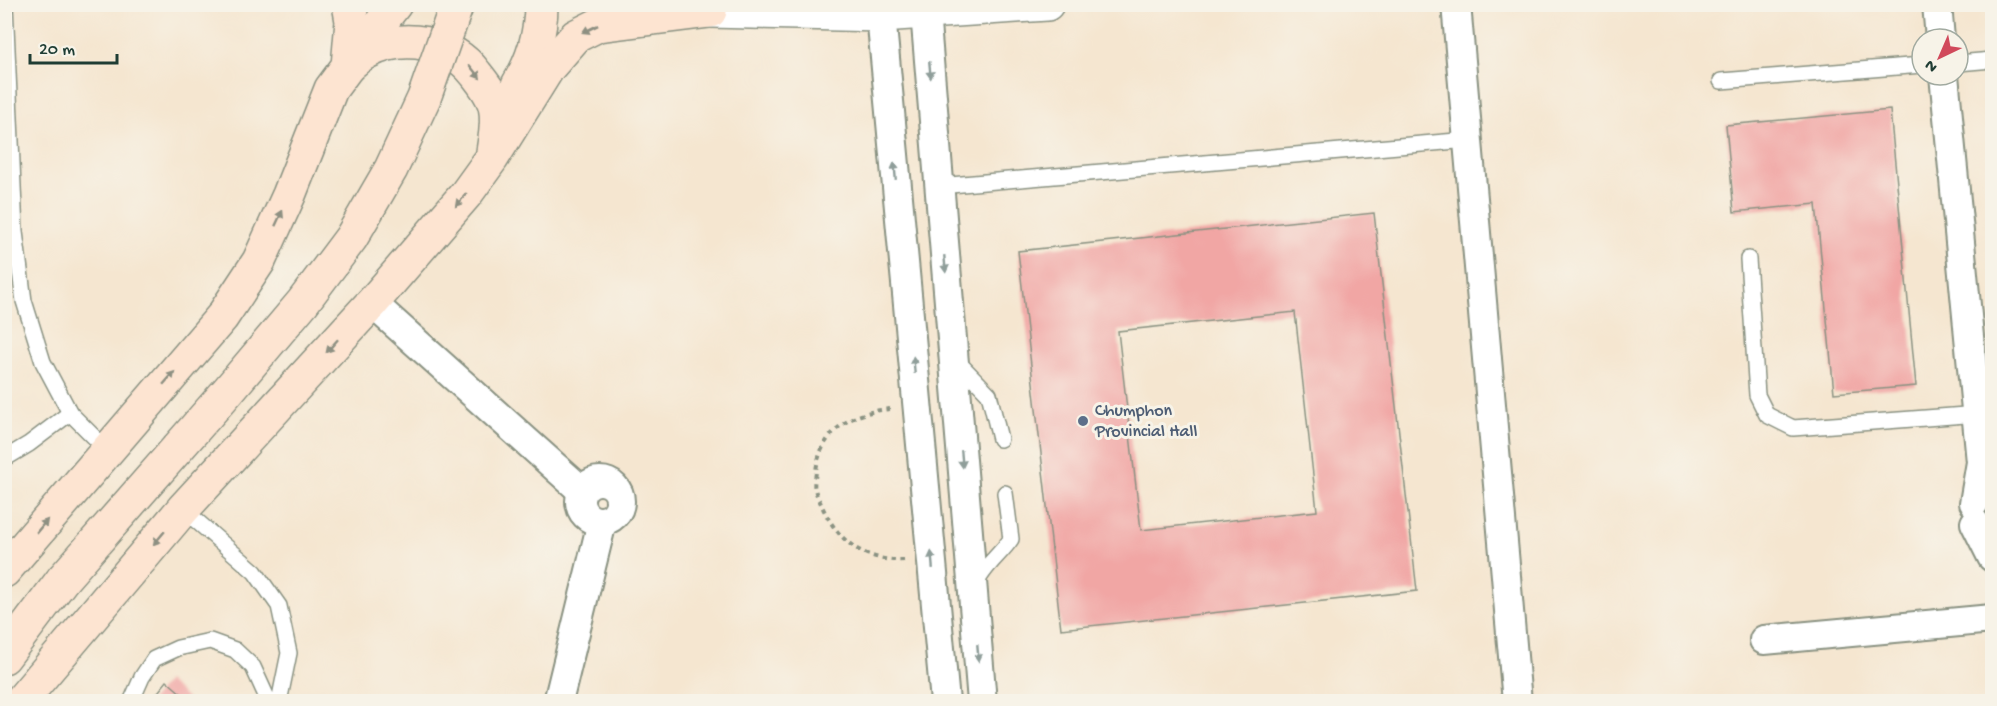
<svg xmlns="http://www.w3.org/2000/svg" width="1997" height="706" font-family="'Gochi Hand',sans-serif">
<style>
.building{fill:#f1a6a4;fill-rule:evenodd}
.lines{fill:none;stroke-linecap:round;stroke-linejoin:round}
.service-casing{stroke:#8a9282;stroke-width:18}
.minor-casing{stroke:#8a9282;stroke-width:32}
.tertiary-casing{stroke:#8a9282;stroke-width:36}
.secondary-casing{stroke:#8a9282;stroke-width:36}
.path{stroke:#8a9282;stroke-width:4;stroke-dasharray:4.5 4.5;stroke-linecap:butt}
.service{stroke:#fff;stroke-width:15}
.minor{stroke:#fff;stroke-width:28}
.tertiary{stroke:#fff;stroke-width:33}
.secondary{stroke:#fde4d1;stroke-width:33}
.secondary-bridge-casing{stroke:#8a9282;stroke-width:36;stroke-linecap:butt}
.secondary-bridge{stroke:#fde4d1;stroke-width:33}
.oneway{fill:#8e9082}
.oneway2{fill:#8f9e9a}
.service-dot{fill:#5c6f8a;stroke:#f7f3e8;stroke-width:2}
.labels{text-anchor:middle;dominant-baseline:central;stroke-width:6;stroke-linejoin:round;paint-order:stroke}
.service-label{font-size:18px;fill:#4e5e75;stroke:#f7f3e8;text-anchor:start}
</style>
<rect width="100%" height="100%" fill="#f7f3e8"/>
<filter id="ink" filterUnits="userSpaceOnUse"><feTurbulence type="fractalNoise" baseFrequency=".0167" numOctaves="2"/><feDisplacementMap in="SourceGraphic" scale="12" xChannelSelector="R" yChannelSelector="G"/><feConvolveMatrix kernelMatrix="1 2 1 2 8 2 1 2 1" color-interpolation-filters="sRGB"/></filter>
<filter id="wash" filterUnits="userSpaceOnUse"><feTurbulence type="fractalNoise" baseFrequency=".008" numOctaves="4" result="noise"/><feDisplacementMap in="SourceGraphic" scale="24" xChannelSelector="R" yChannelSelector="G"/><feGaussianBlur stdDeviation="1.35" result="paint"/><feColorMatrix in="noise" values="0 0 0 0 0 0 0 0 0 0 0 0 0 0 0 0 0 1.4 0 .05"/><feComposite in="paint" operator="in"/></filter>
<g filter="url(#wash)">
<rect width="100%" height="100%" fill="#f5e6d0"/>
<g id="blocks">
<g class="building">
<path d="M1890,110l26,276 -82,7 -18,-189 -82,8 -8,-87z"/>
<path d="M1374,213l43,378 -356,38 -43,-378zM1295,312l22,199 -176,19 -23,-199z"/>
<path d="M167,681l24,21h-41z"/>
</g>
</g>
</g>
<g filter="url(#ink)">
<use href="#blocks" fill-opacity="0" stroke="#8a9282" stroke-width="1.5"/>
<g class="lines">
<defs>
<g id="service">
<path d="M5,4l10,228 9,69 19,61 27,51 37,37"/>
<path d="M1958,63l34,-3"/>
<path d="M1721,81l201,-16"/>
<path d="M939,186l529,-46"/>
<path d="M1748,259l9,136 10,20 26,13 199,-15"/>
<path d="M955,359l34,35 11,45"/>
<path d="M4,459l25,-15 41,-31"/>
<path d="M183,509l72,63 24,34 10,47 -10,49"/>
<path d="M976,585c5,-16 25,-31 35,-46l-6,-46"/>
<path d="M131,702l11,-25 12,-18 24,-11 32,-7 25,9 18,17 16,35"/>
</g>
<g id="minor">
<path d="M1456,4l61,698"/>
<path d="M1937,4l3,35"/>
<path d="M925,12l57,690"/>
<path d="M881,15l64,687"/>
<path d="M1944,75l37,387 -7,41"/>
<path d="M372,303l210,188"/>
<circle cx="600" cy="501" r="20"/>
<path d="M1975,523l17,34"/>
<path d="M1764,640l228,-21"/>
<path d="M558,702l44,-180"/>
</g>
<path id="tertiary" d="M682,8l28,3 171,4 166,-11"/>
<g id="secondary">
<path d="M365,53l20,-36 10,-13"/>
<path d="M348,66c6,-5 12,-11 19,-14 36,-19 84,-11 109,22 8,10 16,20 19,32 4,15 0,31 -2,46"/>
<path d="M518,85c16,-26 23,-51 23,-81"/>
<path d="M4,571l218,-254 37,-56 30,-66 42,-106 17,-23 4,-45 -3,-17"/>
<path d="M4,657l59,-78"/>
<path d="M20,702l163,-193 189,-206 94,-109 26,-36 56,-90 28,-32 22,-11 112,-14"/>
</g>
</defs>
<use href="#service" class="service-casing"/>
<use href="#minor" class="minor-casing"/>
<use href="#tertiary" class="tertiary-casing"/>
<use href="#secondary" class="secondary-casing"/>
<path class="path" d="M890,409c-38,3 -69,21 -74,62 0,5 -3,13 -1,18 1,6 5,12 7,17 16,36 43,56 83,54"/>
<use href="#service" class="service"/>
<use href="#minor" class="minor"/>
<use href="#tertiary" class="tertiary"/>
<use href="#secondary" class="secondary"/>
<defs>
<path id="secondary-bridge" d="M63,579l164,-187 76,-90 48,-64 40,-69 33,-71 33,-94"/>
</defs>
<use href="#secondary-bridge" class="secondary-bridge-casing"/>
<use href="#secondary-bridge" class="secondary-bridge"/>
</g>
<defs><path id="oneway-solid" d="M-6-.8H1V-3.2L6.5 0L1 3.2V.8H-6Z" transform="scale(1.5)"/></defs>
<g class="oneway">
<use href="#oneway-solid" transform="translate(590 29) rotate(155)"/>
<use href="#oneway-solid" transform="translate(475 72) rotate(51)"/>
<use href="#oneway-solid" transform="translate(461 200) rotate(130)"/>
<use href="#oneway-solid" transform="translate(279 218) rotate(-65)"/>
<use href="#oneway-solid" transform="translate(332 346) rotate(132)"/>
<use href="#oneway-solid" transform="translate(169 378) rotate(-49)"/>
<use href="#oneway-solid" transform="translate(42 526) rotate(-50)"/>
<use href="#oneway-solid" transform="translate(159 538) rotate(130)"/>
</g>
<g class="oneway2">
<use href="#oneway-solid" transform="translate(930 70) rotate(85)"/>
<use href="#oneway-solid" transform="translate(895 171) rotate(-95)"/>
<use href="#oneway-solid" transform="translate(945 264) rotate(85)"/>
<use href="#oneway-solid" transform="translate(914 365) rotate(-95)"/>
<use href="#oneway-solid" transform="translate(962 459) rotate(85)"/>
<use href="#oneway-solid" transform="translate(932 560) rotate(-95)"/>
<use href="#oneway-solid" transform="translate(978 653) rotate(85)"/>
</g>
</g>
<circle class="service-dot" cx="1083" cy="421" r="6"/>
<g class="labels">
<g class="service-label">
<text x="1095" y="411">Chumphon<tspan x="1095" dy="21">Provincial Hall</tspan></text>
</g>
</g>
<rect width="1997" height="706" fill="none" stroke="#f7f3e8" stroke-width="24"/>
<g transform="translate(1940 57) rotate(224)"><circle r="28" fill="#f7f3e8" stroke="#a1aaa0" stroke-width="1.5"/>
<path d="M0-4.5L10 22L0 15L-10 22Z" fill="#d1495b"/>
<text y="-9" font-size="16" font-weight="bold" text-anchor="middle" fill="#1f3d34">N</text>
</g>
<path d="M30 54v9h87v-9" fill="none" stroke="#1f3d34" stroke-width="3"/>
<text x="39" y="54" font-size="18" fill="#1f3d34" stroke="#f7f3e8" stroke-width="4.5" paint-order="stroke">20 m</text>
</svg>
